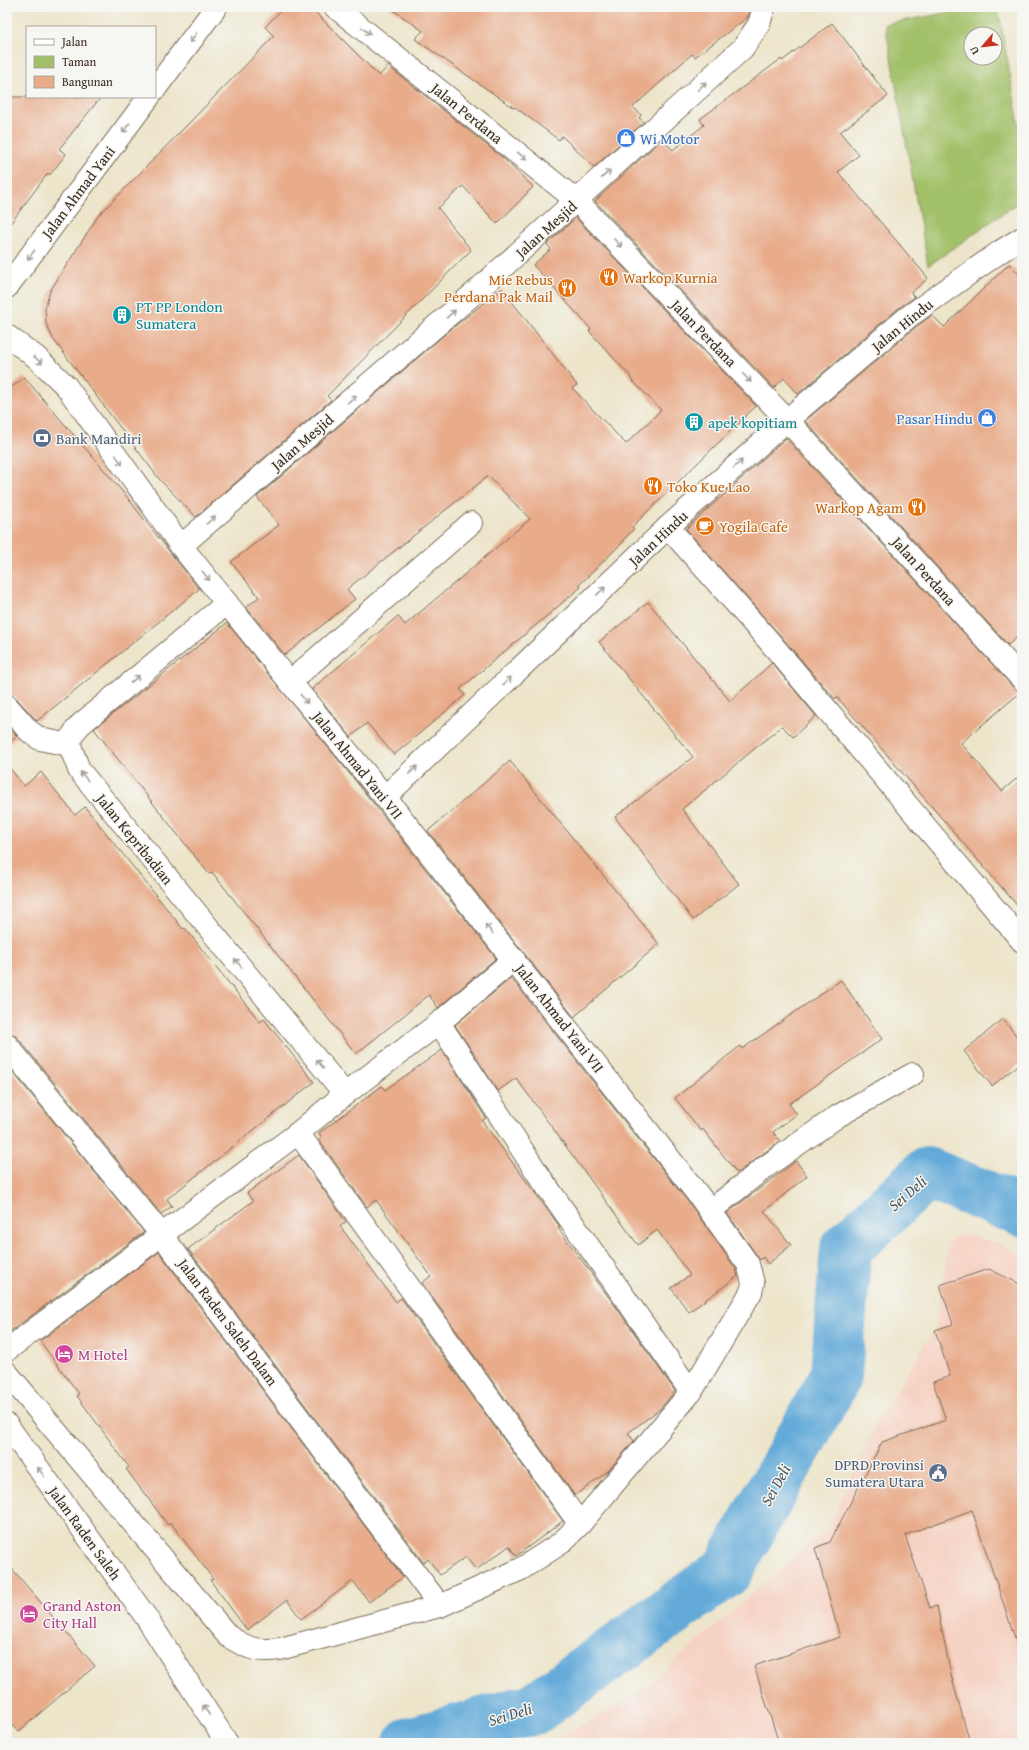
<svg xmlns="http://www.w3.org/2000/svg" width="1029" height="1750" font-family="'Gentium Book Plus',serif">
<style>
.built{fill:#f6d2c3}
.green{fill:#a2c067;stroke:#6e7542;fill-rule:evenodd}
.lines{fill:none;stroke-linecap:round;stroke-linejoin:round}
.river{stroke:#63aad9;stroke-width:52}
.building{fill:#e8ac8b}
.minor-casing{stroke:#796b5a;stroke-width:24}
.secondary-casing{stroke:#796b5a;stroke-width:24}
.primary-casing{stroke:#796b5a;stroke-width:24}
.minor{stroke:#fff;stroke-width:22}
.secondary{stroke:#fff;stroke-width:22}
.primary{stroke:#fff;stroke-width:22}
.oneway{stroke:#a79f9a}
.labels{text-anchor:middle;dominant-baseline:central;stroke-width:3;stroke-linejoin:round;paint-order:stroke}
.street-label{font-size:15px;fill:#3b2a1e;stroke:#f6f6f2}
.shop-label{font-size:15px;fill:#366cbe;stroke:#f6f6f2;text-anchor:start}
.food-label{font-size:15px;fill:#c56008;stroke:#f6f6f2;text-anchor:start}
.culture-label{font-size:15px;fill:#0d838f;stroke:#f6f6f2;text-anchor:start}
.service-label{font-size:15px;fill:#4e5e75;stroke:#f6f6f2;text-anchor:start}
.hotel-label{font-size:15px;fill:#b23c85;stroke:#f6f6f2;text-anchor:start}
.water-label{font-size:16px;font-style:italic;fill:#49575f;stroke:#f6f6f2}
</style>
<rect width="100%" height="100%" fill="#f6f6f2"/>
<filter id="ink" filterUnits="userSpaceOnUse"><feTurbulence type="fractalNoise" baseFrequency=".025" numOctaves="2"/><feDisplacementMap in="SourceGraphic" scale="8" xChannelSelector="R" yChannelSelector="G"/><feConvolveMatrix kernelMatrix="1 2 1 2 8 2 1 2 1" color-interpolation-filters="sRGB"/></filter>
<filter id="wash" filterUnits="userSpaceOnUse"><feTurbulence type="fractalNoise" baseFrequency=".012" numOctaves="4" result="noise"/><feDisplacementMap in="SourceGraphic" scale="16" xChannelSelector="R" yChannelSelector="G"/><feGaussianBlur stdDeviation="0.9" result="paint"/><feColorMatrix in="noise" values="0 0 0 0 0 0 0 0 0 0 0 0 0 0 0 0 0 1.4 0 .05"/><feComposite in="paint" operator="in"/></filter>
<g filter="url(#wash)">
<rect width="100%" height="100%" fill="#ede5ca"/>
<path class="built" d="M961,1234l36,9 25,13v487h-474l88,-48 192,-167 51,-110 20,-31 37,-61 13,-85z"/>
<path class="green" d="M979,7h19l24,135v58l-94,66 -43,-242zM971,34h24v24h-24z"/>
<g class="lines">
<path class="river" d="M409,1743l125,-34 193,-138 109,-195 10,-128 81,-75 95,38"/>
</g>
<g id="blocks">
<g class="building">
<path d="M284,7h26l69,69 9,-10 115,92 30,29 -36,37 -34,-38 -25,22 33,42 -144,146 4,4 -135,117 -36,-37 -107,-141 -7,-16 -1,-15 5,-17 48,-75 176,-180 -9,-9z"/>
<path d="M389,7h362l-3,10 -53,40 -3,-3 -59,53 8,8 -2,3 5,4 -50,45 -32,-31 -3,4 -44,-33 -1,1 -99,-69 8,-8z"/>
<path d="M832,23l56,73 -48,36 19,23 -21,17 90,106 -17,15 4,4 -15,10 -102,87 -14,-16 -10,10 -179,-187 67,-62 11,11 31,-25 -4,-6 81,-60 1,2z"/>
<path d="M7,97h94l-42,52 7,5 -16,21 -2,-2 -41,55z"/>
<path d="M576,218l180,188 -124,121 2,2 -11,11 1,1 -45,44 2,2 -121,102 5,6 -71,60 -27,-32 -16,14 -39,-48 86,-73 7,9 125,-106 -42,-43 -141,113 8,10 -70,56 -39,-48 13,-10 -28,-35 48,-37 -22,-28 194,-168 51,-40 75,96 -5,3 54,56 35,-34 -31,-32 1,-1 -42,-46 2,-2 -58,-64 18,-16 -4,-5z"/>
<path d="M1009,264l13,13v356l-14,12 -203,-224 111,-94 16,-12 12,12z"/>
<path d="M24,377l98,114 77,98 -162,132 -21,-23 -9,-4v-303z"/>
<path d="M786,438l227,249 9,4 -61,52 41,48 20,-17v137l-185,-214 -2,2 -57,-66 -92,-104z"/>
<path d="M648,602l82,99 42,-38 44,53 -23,21 -11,-11 -100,83 57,75 -46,36 -78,-103 78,-60 -94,-115z"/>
<path d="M227,623l131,161 138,174 -58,50 -9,-13 -73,59 -144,-182 -3,2 -115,-145z"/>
<path d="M7,725l10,11 -10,9z"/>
<path d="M510,761l149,183 -85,73 -146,-186z"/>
<path d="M7,765l17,21 17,-14 34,43 10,-8 98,122 2,-1 75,94 4,-3 50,63 -147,117 5,7 -11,8 -144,-177 -5,-3 -5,-1z"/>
<path d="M511,978l182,230 43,61 2,7 -49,36 -18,-24 19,-13 -33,-45 -19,15 -122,-167 -18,13 -43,-66z"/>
<path d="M841,980l41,59 -93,65 8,10 -24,18 7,9 -43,32 -34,-44 -2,2 -26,-33 65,-52 2,3z"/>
<path d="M1003,1019l19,24v19l-30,24 -28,-35z"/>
<path d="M442,1050l44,68 -4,3 78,106 -2,1 58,79 59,84 -15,18 -32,24 6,8 -26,30 -33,25 -153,-213 9,-7 -55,-76 -9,7 -48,-67 3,-2 -3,-5 63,-47 3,4z"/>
<path d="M7,1065l137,167 -137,102z"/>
<path d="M299,1155l47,67 -6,4 56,76 5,-4 162,223 -47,35 -7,-10 -33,24 -10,-13 -26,18 -12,-16 -5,3 -235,-313 65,-48 -6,-8z"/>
<path d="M796,1161l11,15 -43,35 27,34 -23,19 -5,-7 -3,3 -33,-47z"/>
<path d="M159,1252l244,325 -34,25 -16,-21 -52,38 -14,-19 -40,30 -37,-50 3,-1 -42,-56 -3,2 -42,-56 3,-2 -52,-71 2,-2 -39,-53z"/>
<path d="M989,1269l33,16v361l-4,1 -46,-137 -67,25 25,73 7,-2 14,69 19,68h-191l-25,-77 86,-29 -25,-89 15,-6 52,-100 64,-22 -13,-38 17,-6 -15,-46 18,-6 -13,-39z"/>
<path d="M7,1563l88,103 -77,66 -11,-13z"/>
</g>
</g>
</g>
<g filter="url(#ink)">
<use href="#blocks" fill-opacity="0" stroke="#796b5a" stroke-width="1"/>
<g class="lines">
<defs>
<g id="minor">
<path d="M7,336l29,21 30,29 115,160 109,136 95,115 318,404 45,63 5,19 -2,9 -60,100 -111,132 -19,19 -40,26 -81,37 -160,43c-23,3 -32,0 -52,-13l-221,-263"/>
<path d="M668,527l101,114 253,300"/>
<path d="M181,546l299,-258 263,-240 16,-24 5,-17"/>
<path d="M227,603l-146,121c-19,20 -8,25 -2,46l266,324"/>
<path d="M290,682l181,-159"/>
<path d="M7,706l22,25 11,8 29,6"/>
<path d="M385,797l283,-270 119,-107 121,-103 93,-66 21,-13"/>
<path d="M439,1023l99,151 153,218"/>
<path d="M7,1045l154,189 279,372"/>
<path d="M298,1133l282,391"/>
<path d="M710,1211l54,-43 74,-52 75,-42"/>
<path d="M7,1350l291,-217 47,-39 94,-71 75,-64"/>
</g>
<path id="secondary" d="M335,7l242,194 210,219 235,259"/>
<g id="primary">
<path d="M155,89l61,-82"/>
<path d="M7,287l142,-190"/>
<path d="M7,1425l139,192 81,126"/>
</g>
</defs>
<use href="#minor" class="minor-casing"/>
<use href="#secondary" class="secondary-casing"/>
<use href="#primary" class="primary-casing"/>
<use href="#minor" class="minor"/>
<use href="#secondary" class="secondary"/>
<use href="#primary" class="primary"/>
</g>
<defs><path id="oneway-shaft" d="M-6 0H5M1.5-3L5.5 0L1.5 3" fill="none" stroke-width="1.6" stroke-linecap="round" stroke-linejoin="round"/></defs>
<g class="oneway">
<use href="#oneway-shaft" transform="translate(366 31) rotate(39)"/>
<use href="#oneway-shaft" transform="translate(193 38) rotate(127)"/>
<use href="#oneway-shaft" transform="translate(702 86) rotate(-43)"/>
<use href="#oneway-shaft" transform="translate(126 128) rotate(127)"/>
<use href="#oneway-shaft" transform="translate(522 156) rotate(39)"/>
<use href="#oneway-shaft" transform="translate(606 174) rotate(-43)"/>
<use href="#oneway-shaft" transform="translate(618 243) rotate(46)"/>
<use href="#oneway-shaft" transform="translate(31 255) rotate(127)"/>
<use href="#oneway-shaft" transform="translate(451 314) rotate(-41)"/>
<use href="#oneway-shaft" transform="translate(38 360) rotate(42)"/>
<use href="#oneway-shaft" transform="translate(747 378) rotate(46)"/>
<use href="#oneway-shaft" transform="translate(352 399) rotate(-41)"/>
<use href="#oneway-shaft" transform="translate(119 460) rotate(54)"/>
<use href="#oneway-shaft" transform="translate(738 464) rotate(-42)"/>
<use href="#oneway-shaft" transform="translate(211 520) rotate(-41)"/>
<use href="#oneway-shaft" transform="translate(206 576) rotate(51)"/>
<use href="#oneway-shaft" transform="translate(601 591) rotate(-44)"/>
<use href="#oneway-shaft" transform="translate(135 679) rotate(-40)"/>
<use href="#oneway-shaft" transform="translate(507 681) rotate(-44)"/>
<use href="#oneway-shaft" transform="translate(304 699) rotate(51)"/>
<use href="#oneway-shaft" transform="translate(413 770) rotate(-43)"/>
<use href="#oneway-shaft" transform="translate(84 776) rotate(-129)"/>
<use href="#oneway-shaft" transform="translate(489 929) rotate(-128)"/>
<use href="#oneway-shaft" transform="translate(238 963) rotate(-129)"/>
<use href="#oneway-shaft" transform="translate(320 1064) rotate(-129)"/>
<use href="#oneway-shaft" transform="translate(41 1472) rotate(-126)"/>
<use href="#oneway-shaft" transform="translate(206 1710) rotate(-123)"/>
</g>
</g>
<defs>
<symbol id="shop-disc" viewBox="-11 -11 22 22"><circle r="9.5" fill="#3f7fe0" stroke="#f6f6f2"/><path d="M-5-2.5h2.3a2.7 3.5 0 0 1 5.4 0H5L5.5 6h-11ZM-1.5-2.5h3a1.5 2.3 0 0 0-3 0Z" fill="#fff"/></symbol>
<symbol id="restaurant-disc" viewBox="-11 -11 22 22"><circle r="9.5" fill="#e8710a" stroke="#f6f6f2"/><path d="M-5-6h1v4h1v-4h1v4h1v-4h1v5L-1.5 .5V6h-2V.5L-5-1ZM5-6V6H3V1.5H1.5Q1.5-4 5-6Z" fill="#fff"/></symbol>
<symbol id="building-disc" viewBox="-11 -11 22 22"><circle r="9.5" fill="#0f9aa8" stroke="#f6f6f2"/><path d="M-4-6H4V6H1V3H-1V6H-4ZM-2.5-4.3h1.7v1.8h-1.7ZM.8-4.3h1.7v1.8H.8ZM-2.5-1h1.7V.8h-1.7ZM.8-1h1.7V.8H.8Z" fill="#fff"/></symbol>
<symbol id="bank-disc" viewBox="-11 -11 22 22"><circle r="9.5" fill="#5c6f8a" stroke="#f6f6f2"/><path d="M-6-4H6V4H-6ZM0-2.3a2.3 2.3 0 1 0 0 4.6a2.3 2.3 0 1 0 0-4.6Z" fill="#fff"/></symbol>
<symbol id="cafe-disc" viewBox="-11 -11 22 22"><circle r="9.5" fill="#e8710a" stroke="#f6f6f2"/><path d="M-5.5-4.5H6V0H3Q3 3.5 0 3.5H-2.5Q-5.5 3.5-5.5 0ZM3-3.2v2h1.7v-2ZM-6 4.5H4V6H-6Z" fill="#fff"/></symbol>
<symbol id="hotel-disc" viewBox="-11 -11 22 22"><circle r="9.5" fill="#d1479c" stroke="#f6f6f2"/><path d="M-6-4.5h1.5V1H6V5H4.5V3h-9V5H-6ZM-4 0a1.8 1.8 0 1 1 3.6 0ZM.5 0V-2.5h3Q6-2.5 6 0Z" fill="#fff"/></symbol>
<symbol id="civic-disc" viewBox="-11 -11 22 22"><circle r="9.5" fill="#5c6f8a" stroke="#f6f6f2"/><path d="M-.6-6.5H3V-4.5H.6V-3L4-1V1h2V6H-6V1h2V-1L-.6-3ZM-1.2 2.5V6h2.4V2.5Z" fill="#fff"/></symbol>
</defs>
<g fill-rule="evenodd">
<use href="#shop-disc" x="615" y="127" width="22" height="22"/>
<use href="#restaurant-disc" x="598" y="266" width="22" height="22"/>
<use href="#restaurant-disc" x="556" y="277" width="22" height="22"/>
<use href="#building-disc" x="111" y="304" width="22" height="22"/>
<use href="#shop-disc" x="976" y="407" width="22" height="22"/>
<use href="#building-disc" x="683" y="411" width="22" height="22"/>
<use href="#bank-disc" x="31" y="427" width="22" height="22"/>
<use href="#restaurant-disc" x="642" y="475" width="22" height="22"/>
<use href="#restaurant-disc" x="906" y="496" width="22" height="22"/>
<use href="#cafe-disc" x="694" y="515" width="22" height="22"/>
<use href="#hotel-disc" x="53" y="1343" width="22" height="22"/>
<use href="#civic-disc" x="927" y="1462" width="22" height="22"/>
<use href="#hotel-disc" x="18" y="1603" width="22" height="22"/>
</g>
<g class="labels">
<g class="street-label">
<text transform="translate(467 113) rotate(39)">Jalan Perdana</text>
<text transform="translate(78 192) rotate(-53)">Jalan Ahmad Yani</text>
<text transform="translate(546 229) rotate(-42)">Jalan Mesjid</text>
<text transform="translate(902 325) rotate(-39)">Jalan Hindu</text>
<text transform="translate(704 333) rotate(46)">Jalan Perdana</text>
<text transform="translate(302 442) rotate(-41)">Jalan Mesjid</text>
<text transform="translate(658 538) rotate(-43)">Jalan Hindu</text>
<text transform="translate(924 571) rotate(48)">Jalan Perdana</text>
<text transform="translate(358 765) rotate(51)">Jalan Ahmad Yani VII</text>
<text transform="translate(135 839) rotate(51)">Jalan Kepribadian</text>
<text transform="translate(560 1018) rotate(52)">Jalan Ahmad Yani VII</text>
<text transform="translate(228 1322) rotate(53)">Jalan Raden Saleh Dalam</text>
<text transform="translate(85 1533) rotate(54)">Jalan Raden Saleh</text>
</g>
<g class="shop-label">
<text x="640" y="138">Wi Motor</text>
<text x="973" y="418" text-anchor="end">Pasar Hindu</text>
</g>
<g class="food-label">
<text x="623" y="277">Warkop Kurnia</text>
<text x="553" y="279" text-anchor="end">Mie Rebus<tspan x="553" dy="17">Perdana Pak Mail</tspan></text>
<text x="667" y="486">Toko Kue Lao</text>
<text x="903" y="507" text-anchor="end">Warkop Agam</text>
<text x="719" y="526">Yogila Cafe</text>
</g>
<g class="culture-label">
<text x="136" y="306">PT PP London<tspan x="136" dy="17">Sumatera</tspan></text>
<text x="708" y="422">apek kopitiam</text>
</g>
<g class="service-label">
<text x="56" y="438">Bank Mandiri</text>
<text x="924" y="1464" text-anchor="end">DPRD Provinsi<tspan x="924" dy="17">Sumatera Utara</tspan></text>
</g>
<g class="hotel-label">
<text x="78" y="1354">M Hotel</text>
<text x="43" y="1605">Grand Aston<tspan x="43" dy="17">City Hall</tspan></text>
</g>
<g class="water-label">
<text transform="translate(907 1193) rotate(-41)">Sei Deli</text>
<text transform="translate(775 1485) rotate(-61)">Sei Deli</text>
<text transform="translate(510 1714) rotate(-17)">Sei Deli</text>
</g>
</g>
<rect width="1029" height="1750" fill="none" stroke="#f6f6f2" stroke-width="24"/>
<rect x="26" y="26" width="130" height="72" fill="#f6f6f2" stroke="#aba49d"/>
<rect x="34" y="39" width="20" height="6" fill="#ffffff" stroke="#aba49d"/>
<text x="62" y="46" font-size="12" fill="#3b2a1e">Jalan</text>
<rect x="34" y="56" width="20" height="12" fill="#a2c067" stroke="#aba49d"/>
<text x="62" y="66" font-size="12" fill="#3b2a1e">Taman</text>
<rect x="34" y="76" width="20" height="12" fill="#e8ac8b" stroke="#aba49d"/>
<text x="62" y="86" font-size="12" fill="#3b2a1e">Bangunan</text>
<g transform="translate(983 46) rotate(242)"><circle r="19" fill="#f6f6f2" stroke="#aba49d"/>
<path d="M0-3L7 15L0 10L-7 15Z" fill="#c8321e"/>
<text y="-6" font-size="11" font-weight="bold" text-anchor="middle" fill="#3b2a1e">U</text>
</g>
</svg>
